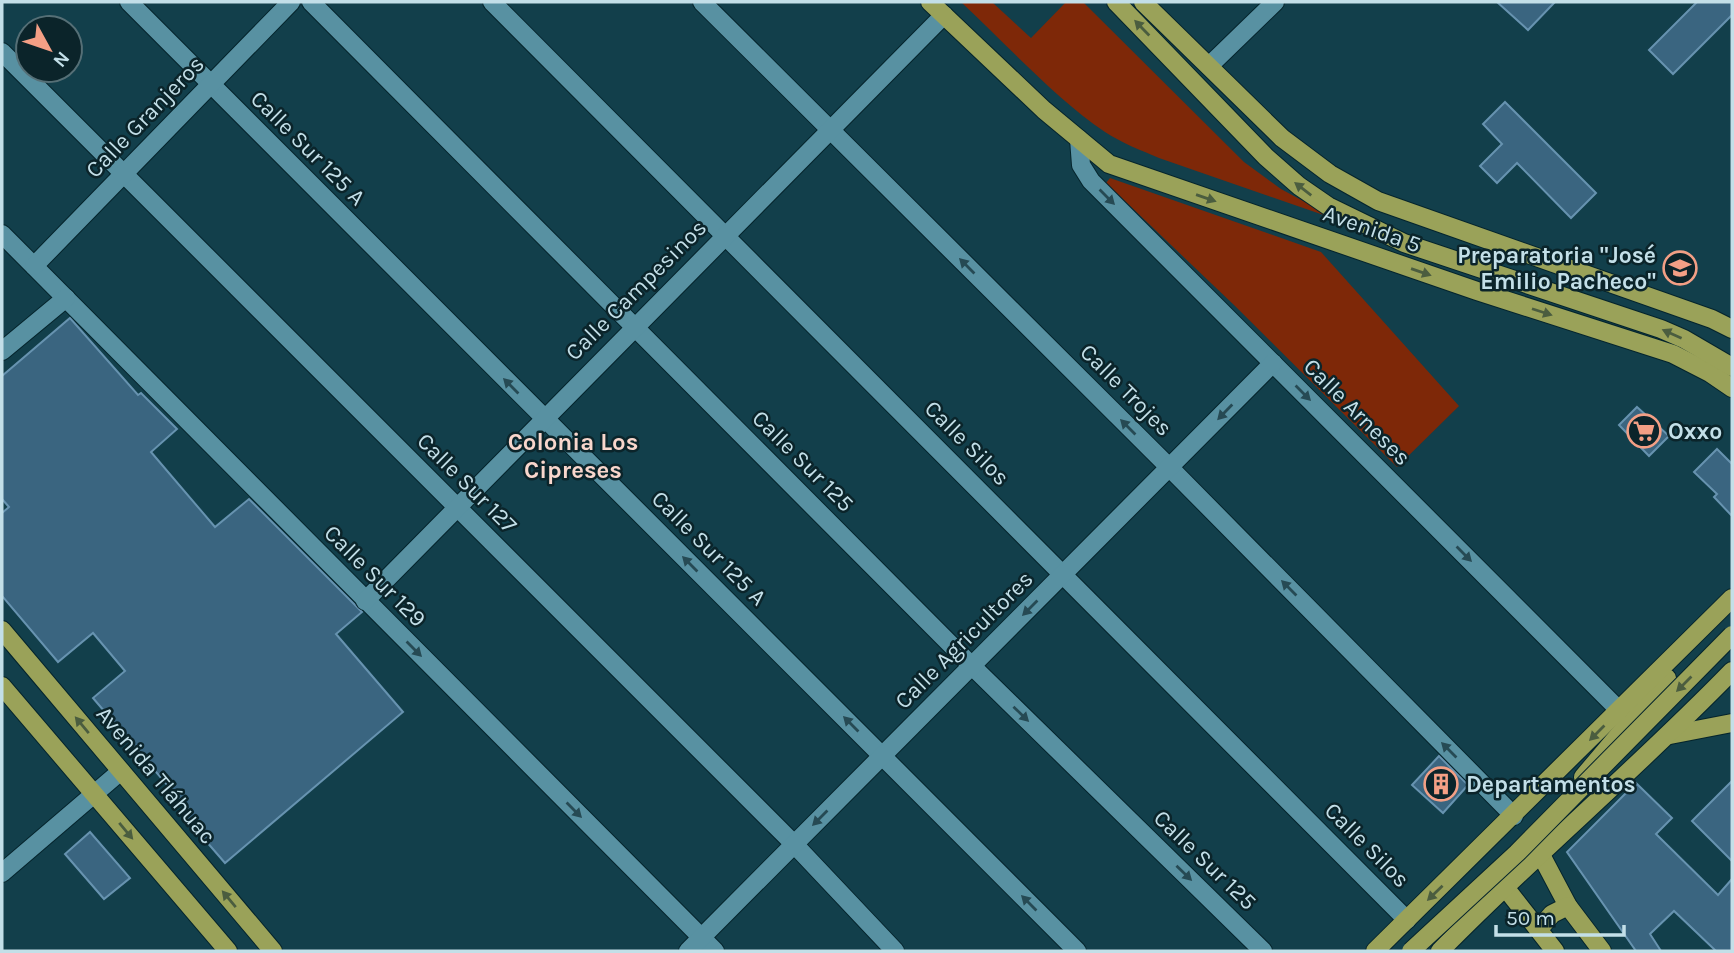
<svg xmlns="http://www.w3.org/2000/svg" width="1734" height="953" font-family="Karla,sans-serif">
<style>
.green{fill:#7e2808}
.building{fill:#3a6580;stroke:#6793b0;stroke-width:2}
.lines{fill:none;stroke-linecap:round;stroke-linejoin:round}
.minor-casing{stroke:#05242c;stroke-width:20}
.major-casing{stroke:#05242c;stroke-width:20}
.minor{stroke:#5891a2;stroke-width:18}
.major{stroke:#9aa259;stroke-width:18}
.major-bridge-casing{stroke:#05242c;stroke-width:20;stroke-linecap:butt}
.major-bridge{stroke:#9aa259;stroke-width:18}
.oneway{fill:#4b5d3f}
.oneway2{fill:#264a54}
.labels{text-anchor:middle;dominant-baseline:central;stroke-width:5;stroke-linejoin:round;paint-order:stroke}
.street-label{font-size:23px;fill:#c3dfe8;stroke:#0b242a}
.poi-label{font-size:23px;font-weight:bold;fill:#c3dfe8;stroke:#0b242a;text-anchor:start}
.neighbourhood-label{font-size:24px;font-weight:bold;fill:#f8d6cc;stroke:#0b242a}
</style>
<rect width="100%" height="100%" fill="#123f4b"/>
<g class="green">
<path d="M961,2h31l39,36 35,-36h17l161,160 37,27 57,31 -179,-62c-19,-8 -37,-15 -54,-26 -49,-33 -100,-89 -144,-130z"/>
<path d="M1110,178l211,74 138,154 -62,61 -163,-162 -128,-122z"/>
</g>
<g class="building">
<path d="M1497,2h58l-27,28z"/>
<path d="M1697,2h35v13l-59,59 -24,-24z"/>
<path d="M1505,102l91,91 -25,25 -54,-55 -20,20 -17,-17 22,-22 -19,-20z"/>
<path d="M70,318l68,77 3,-2 36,36 -26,23 64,75 34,-28 113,113 -26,22 67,78 -178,151 -39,-45 5,-5 -98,-115 32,-27 -32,-38 -35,29 -56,-66v-83l7,-6 -7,-8v-123z"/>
<path d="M1637,407l32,29 -20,20 -30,-31z"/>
<path d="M1717,449l15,15v52l-18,-19 3,-3 -23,-22z"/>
<path d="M1439,756l29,29 -25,28 -31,-28z"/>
<path d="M1732,781v80l-40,-40z"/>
<path d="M1636,783l36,35 -16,16 62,61 14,-16v72h-16l-42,-40 -24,23 11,17h-25l-69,-99z"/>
<path d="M90,832l40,46 -26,21 -39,-45z"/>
</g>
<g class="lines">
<defs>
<g id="minor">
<path d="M129,2l948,949"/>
<path d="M311,2l661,664 291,285"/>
<path d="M492,2l915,918"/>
<path d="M702,2l468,466 344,348"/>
<path d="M2,52l792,792 101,107"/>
<path d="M1209,66l66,-64"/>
<path d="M1079,139l2,26 10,16 528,529"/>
<path d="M2,234l713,717"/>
<path d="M34,266l257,-264"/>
<path d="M2,351l64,-53"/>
<path d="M365,601l579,-586"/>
<path d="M2,873l119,-102"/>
<path d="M688,951l585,-588"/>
</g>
<g id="major">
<path d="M930,2l114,108 65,54 368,127 196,63 37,19 22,15"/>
<path d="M1116,2l150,155 33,29 29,20 76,37 257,86 23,10 48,28"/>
<path d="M1143,2l139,136 48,36 48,27 334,118 20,10"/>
<path d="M2,630l271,321"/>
<path d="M2,686l226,265"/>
<path d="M1670,735l62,-12"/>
<path d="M1583,777l84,-99"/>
<path d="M1540,853l28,53 34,45"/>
<path d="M1504,886l51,65"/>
<path d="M1539,929l13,-15 16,-8"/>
<path d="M1375,951l357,-353"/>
<path d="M1440,951c94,-96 198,-183 292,-280"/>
</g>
</defs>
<use href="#minor" class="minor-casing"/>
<use href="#major" class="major-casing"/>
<use href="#minor" class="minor"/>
<use href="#major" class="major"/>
<defs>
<path id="major-bridge" d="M1411,951l106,-98 215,-218"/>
</defs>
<use href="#major-bridge" class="major-bridge-casing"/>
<use href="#major-bridge" class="major-bridge"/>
</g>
<defs><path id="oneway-solid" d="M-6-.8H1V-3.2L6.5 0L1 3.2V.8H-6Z" transform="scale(1.75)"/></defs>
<g class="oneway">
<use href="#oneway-solid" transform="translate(1142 28) rotate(-134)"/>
<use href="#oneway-solid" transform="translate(1303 189) rotate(-142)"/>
<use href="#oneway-solid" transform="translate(1206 198) rotate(19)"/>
<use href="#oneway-solid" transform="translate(1421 272) rotate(19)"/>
<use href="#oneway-solid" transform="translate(1542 312) rotate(18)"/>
<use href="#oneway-solid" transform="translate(1672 334) rotate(-156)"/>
<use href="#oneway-solid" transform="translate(1684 684) rotate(135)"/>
<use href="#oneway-solid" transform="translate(82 725) rotate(-130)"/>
<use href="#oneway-solid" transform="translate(1597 733) rotate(135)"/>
<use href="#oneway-solid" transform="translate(126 831) rotate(50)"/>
<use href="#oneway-solid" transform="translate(1435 893) rotate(136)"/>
<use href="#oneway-solid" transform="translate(229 899) rotate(-130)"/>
</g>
<g class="oneway2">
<use href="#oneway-solid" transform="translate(1107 197) rotate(45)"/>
<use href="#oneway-solid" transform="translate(967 266) rotate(-135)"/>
<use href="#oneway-solid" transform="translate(511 386) rotate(-135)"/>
<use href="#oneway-solid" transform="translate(1303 393) rotate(45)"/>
<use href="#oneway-solid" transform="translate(1225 412) rotate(134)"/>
<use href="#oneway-solid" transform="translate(1128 427) rotate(-135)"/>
<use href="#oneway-solid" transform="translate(1464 554) rotate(45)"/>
<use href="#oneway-solid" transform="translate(690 564) rotate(-135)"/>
<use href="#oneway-solid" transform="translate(1289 588) rotate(-135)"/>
<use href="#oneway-solid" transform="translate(1030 608) rotate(135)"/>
<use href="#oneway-solid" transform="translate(414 649) rotate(45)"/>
<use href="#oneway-solid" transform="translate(1021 714) rotate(44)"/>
<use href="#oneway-solid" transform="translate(851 724) rotate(-135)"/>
<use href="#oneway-solid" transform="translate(1449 750) rotate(-135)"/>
<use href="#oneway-solid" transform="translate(574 810) rotate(45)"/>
<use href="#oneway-solid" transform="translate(820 818) rotate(135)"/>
<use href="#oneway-solid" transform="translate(1184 873) rotate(44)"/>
<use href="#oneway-solid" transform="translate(1029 903) rotate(-135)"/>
</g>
<defs>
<symbol id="school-ring" viewBox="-11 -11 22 22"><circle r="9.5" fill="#0b242a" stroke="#f39f85" stroke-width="1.5"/><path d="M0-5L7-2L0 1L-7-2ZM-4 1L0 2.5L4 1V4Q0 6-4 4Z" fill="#f39f85"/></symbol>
<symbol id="supermarket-ring" viewBox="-11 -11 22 22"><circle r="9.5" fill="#0b242a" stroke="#f39f85" stroke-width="1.5"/><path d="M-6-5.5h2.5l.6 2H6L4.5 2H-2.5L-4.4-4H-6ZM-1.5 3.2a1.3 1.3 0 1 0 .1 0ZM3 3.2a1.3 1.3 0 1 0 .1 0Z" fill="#f39f85"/></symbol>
<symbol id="building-ring" viewBox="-11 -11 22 22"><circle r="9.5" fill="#0b242a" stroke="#f39f85" stroke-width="1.5"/><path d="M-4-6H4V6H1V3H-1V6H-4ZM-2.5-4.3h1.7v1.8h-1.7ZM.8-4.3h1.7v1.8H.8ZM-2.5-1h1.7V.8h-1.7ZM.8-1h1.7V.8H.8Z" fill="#f39f85"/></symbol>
</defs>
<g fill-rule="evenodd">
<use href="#school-ring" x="1661" y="249" width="38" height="38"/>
<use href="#supermarket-ring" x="1625" y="412" width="38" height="38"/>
<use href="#building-ring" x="1422" y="765" width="38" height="38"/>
</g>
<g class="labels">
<g class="street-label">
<text transform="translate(145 117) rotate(-46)">Calle Granjeros</text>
<text transform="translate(308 148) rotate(45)">Calle Sur 125 A</text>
<text transform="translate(1372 229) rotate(19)">Avenida 5</text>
<text transform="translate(636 290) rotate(-45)">Calle Campesinos</text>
<text transform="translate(1126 390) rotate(45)">Calle Trojes</text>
<text transform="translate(1357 412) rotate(45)">Calle Arneses</text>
<text transform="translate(967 443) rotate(45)">Calle Silos</text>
<text transform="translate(803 461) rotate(45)">Calle Sur 125</text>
<text transform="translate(467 483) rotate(45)">Calle Sur 127</text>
<text transform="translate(709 548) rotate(45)">Calle Sur 125 A</text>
<text transform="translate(375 576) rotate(45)">Calle Sur 129</text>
<text transform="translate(964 640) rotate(-45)">Calle Agricultores</text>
<text transform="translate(156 775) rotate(50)">Avenida Tláhuac</text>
<text transform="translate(1367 845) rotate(45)">Calle Silos</text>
<text transform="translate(1205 860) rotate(44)">Calle Sur 125</text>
</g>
<g class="poi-label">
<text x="1656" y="255" text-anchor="end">Preparatoria "José<tspan x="1656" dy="26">Emilio Pacheco"</tspan></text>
<text x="1668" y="431">Oxxo</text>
<text x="1466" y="784">Departamentos</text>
</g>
<g class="neighbourhood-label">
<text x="573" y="442">Colonia Los<tspan x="573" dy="28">Cipreses</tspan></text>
</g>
</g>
<rect width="1734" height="953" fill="none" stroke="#c3dfe8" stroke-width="7"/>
<g transform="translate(49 49) rotate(130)"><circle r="33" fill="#0b242a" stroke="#556f76" stroke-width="2"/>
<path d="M0-5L12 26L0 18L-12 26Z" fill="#f39f85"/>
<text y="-10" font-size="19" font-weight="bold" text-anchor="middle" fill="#c3dfe8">N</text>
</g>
<path d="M1496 925v10h128v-10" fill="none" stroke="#c3dfe8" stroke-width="3.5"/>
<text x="1506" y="925" font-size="21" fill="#c3dfe8" stroke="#0b242a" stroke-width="5" paint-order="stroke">50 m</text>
</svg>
